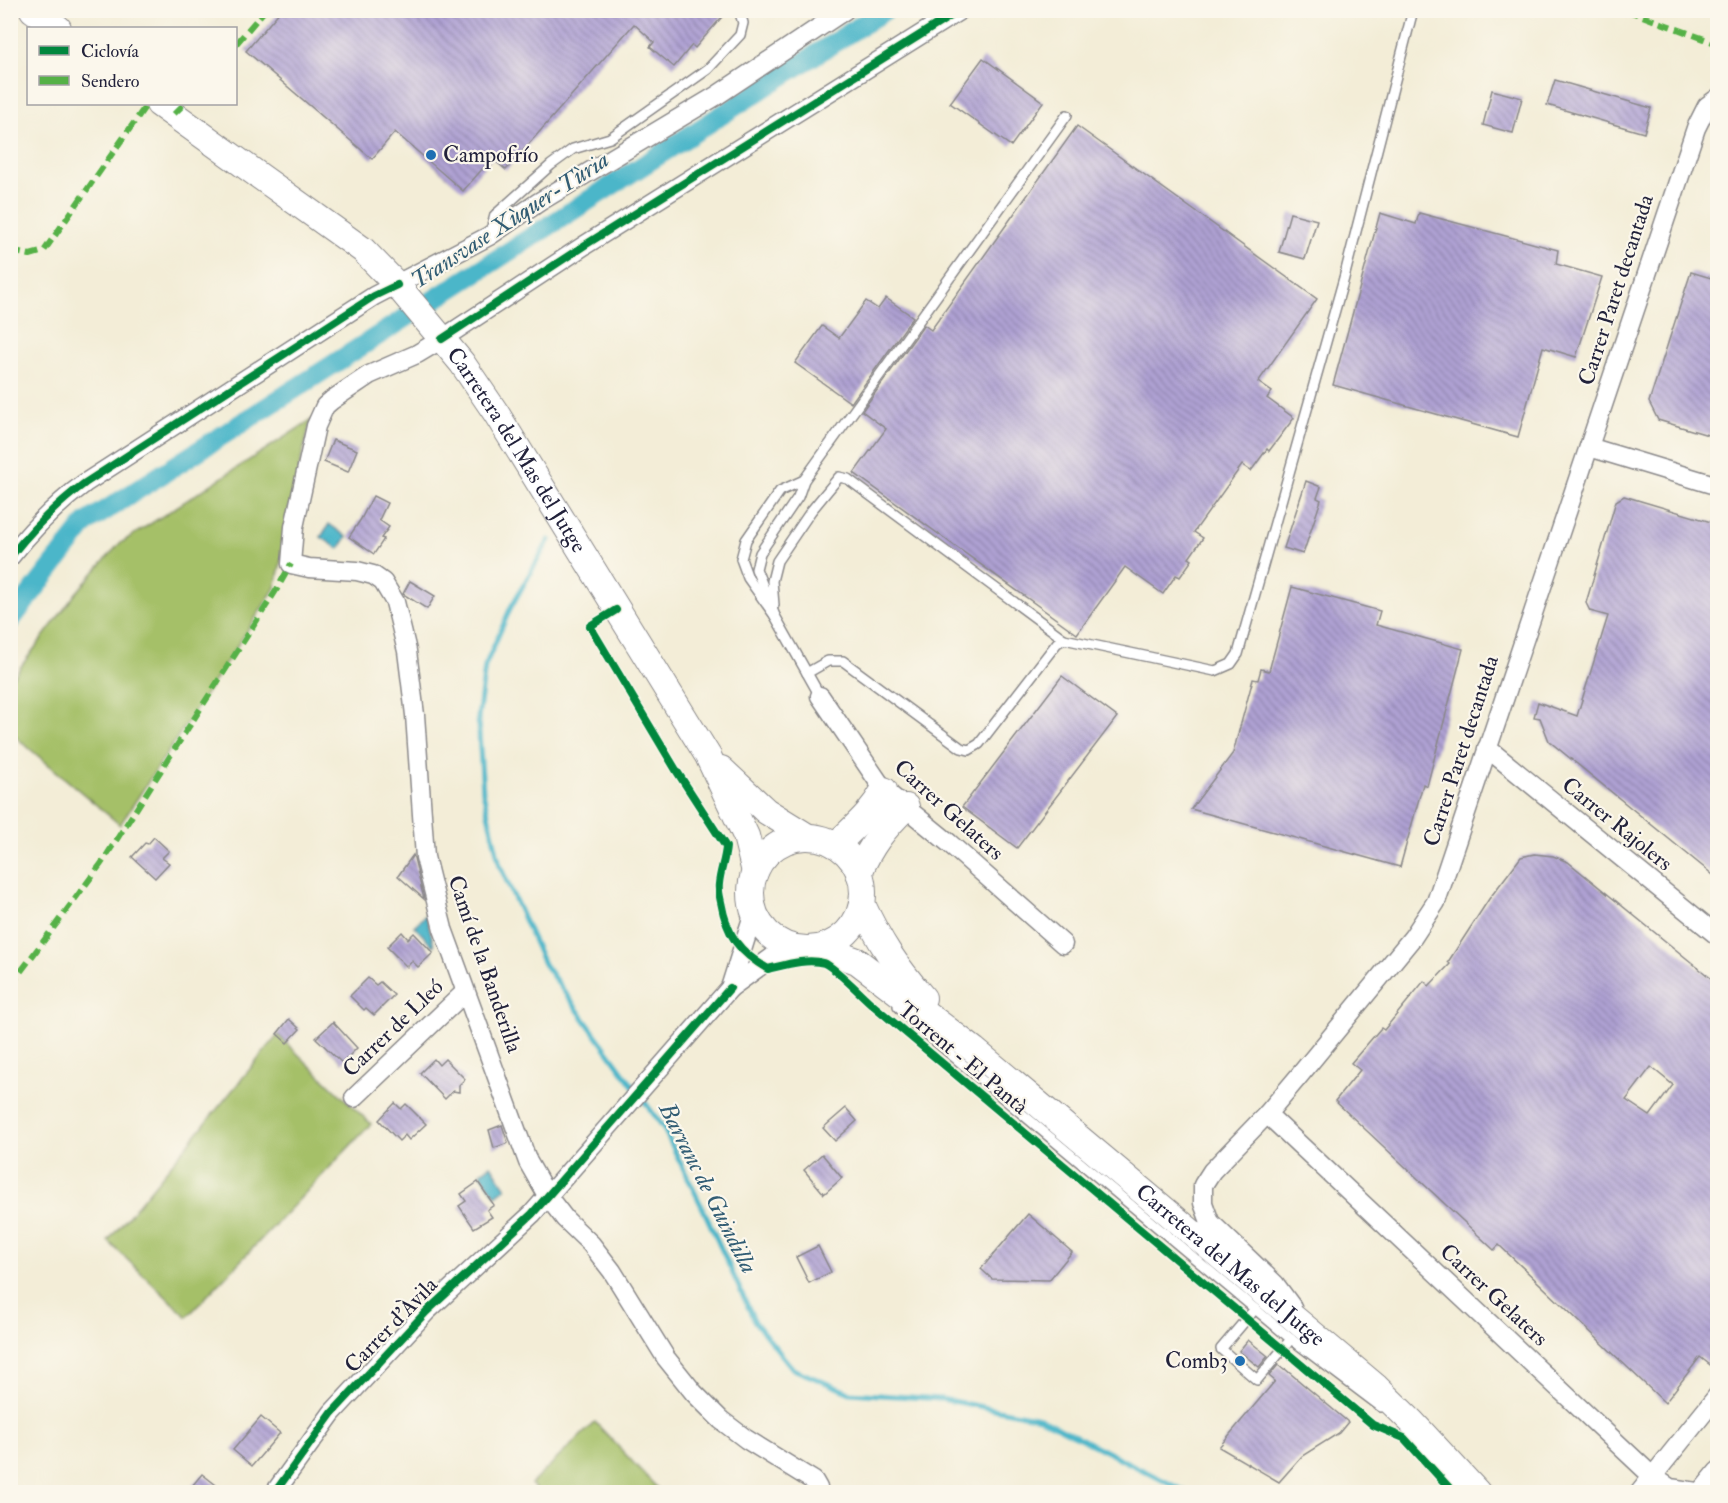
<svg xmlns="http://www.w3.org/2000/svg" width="1728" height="1503" font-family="'IM FELL Double Pica',serif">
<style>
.green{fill:#a5c067;stroke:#647151;stroke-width:1.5}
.water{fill:#4bb6c9;stroke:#366c82;stroke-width:1.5}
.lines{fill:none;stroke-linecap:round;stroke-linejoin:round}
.stream{stroke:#4bb6c9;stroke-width:5}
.canal{stroke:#4bb6c9;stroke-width:20}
.building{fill:url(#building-back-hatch);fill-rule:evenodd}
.lane-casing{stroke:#8a8889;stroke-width:12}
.street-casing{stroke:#8a8889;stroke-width:21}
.secondary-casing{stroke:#8a8889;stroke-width:28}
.lane{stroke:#fff;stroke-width:9}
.street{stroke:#fff;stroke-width:18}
.secondary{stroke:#fff;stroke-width:26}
.quiet{stroke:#55b146;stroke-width:6;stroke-dasharray:12 6;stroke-linecap:butt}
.cycleway-casing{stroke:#fbf7ec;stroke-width:11}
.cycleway{stroke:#00873e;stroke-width:8}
.poi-dot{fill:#1f6fb2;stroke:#fbf7ec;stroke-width:2}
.labels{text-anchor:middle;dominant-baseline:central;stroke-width:4.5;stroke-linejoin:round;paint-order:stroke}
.poi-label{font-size:22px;fill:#22223b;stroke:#fbf7ec;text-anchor:start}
.street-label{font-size:22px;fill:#22223b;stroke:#fbf7ec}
.water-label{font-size:24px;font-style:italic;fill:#325d74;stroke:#fbf7ec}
</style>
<defs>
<pattern id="building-back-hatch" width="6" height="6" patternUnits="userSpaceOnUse" patternTransform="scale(1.5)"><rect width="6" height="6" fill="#afa1d3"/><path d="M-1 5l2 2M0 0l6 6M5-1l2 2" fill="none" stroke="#8e83ac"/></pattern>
</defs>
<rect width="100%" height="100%" fill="#fbf7ec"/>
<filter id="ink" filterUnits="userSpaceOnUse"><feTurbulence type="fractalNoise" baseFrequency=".0167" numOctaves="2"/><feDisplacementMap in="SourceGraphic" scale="12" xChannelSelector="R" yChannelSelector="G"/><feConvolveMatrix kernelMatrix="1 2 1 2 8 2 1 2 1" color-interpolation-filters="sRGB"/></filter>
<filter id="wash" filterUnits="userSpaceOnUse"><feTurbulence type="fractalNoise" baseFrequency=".008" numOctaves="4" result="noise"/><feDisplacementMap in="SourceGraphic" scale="24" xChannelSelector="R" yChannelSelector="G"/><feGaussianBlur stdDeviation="1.35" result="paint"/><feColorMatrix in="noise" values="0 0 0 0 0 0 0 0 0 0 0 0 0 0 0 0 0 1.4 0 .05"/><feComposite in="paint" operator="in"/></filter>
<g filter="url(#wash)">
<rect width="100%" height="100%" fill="#f3edd7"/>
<g class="green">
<path d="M311,420l-22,89 -7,49 -7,30 -155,237 -109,-92 -1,-52 66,-88 43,-49z"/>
<path d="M278,1035l93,89 -184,193 -79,-76z"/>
<path d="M595,1422l66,70h-122l-8,-8z"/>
</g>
<g class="water">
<path d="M329,524l18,13 -8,12 -18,-12z"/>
<path d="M426,915l8,30 -1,1 -19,-20z"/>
<path d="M491,1165l15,23 -10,8 -16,-23z"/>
</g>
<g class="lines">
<path class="stream" d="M549,540l-38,67 -26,59 -7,52 5,74 17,74 44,98 119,163 41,84 51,111 38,47 57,24 91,6 99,19 146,74"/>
<path class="canal" d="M10,621l76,-98 799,-513"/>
</g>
<g id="blocks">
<g class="building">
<path d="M281,10h447l-33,38 -3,-3 -18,22 -24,-20 4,-5 -20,-18 -128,146 -14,-12 -29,33 -68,-59 -23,27 -126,-108z"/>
<path d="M983,58l60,44 -32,44 -61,-43z"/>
<path d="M1555,80l96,28 -7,25 -97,-28z"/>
<path d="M1492,90l30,8 -9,35 -30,-8z"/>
<path d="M1077,126l240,173 -59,83 14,10 -5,6 27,20 -25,33 -2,-2 -16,22 -9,-6 -48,67 9,6 -14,20 3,2 -12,17 -4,-2 -13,19 -38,-27 -48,67 -223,-161 32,-44 -24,-18 62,-86 7,5z"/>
<path d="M1290,213l27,7 -12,39 -26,-7z"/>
<path d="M1380,213l36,11 3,-11 139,37 -2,14 46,13 -26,80 -33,-10 -25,90 -185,-52z"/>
<path d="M1691,272l27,8v67l-4,12 4,1v78l-60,-18 -9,-18z"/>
<path d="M886,298l27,19 -62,86 -56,-40 27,-37 17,12 27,-37 12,8z"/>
<path d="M333,440l24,10 -9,22 -24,-10z"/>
<path d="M1306,481l15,6 -4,11 4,2 -18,54 -19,-6z"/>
<path d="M373,496l14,7 -8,17 10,7 -8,11 3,1 -10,15 -25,-17 12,-18z"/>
<path d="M1624,496l94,28v355l-169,-138 -9,-23 -6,-1 4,-15 39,14 31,-100 -18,-5 -4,-8 30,-102z"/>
<path d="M410,581l25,15 -8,13 -24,-15z"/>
<path d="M1292,587l88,24 -4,14 87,24 -36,137 -4,-2 -23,83 -209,-58 42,-56 20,-74 5,1 3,-11 8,2z"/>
<path d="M1062,676l55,41 -100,131 -55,-41z"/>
<path d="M154,837l15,14 -7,7 7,5 -14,15 -23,-21 13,-14 3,1z"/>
<path d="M1534,854l19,2 15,6 150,122v387l-18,-14 -35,46 -166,-158 -5,5 -159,-149 25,-31 -9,-7 30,-35 3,2 40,-49 5,5 21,-22 -2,-2 41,-63 32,-42zM1651,1067l22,18 -23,31 -24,-16z"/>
<path d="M413,855l1,3 10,41 -26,-23z"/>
<path d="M402,932l6,7 6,-6 19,20 -15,14 -6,-6 -5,6 -20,-20z"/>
<path d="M368,978l8,7 4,-3 14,13 -20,20 -8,-7 -2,2 -14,-14z"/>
<path d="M289,1019l11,10 -13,14 -10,-9z"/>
<path d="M333,1022l24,26 -15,15 -26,-25z"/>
<path d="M434,1059l5,6 6,-6 20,20 -6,6v7l-6,-1 -8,8 -25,-26z"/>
<path d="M395,1103l6,6 5,-5 20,20 -17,16 -4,-5 -6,6 -20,-21z"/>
<path d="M846,1108l11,13 -22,20 -12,-13z"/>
<path d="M502,1125l6,18 -14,5 -5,-18z"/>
<path d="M822,1154l20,24 -18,16 -20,-24z"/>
<path d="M478,1182l16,23 -7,5 5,7 -18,11 -15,-22 7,-5 -5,-7z"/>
<path d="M1028,1214l44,38 -23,28 -57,-1 -11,-10z"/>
<path d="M818,1246l13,26 -22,11 -13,-26z"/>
<path d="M1248,1340l20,16 -9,11 -20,-16z"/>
<path d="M1278,1365l6,5 1,-1 63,53 -9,11 -37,23 -23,26 -60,-35 56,-66 -6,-5z"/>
<path d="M261,1417l19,16 -28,33 -19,-16z"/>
<path d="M202,1474l23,18h-38z"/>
</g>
</g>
</g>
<g filter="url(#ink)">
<use href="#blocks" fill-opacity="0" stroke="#8a8889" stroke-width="1.5"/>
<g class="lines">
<defs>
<g id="lane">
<path d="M490,234l5,-19 56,-50 22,-16 37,-11 98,-69 32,-34 3,-12 -4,-13"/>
<path d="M804,480l-24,11 -34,49 -5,19 7,19 27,38 45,80"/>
<path d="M774,605l-2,-24 5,-20 34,-50 28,-34 9,2 216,160"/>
<path d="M775,616l-19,-47 4,-16 38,-56 6,-17 263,-365"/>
<path d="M807,673l21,-12h15l118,87 8,2 10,-6 78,-101 7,-4 151,32 16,-7 7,-10 106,-376 69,-268"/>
<path d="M898,1006l18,19 375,314 90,68"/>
<path d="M1255,1309l-34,40 36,31 34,-41"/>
</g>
<g id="street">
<path d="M1589,447l129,39"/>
<path d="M10,557c23,-29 45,-52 75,-74l289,-187 115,-60 50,-34 177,-106 129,-86"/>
<path d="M820,696l64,94 65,53 114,101"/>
<path d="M1487,748l231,188"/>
<path d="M754,912l-24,76 44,-32 19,-8"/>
<path d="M354,1098l111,-106"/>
<path d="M1267,1114l385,362 18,12 27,4"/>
<path d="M1292,1307l-17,-23 -65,-62 -7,-19v-18l9,-14 55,-57 32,-38 114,-139 23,-35 260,-774 11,-22 11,-8"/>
<path d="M275,1492l57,-79 94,-101 106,-98 198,-226"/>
<path d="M817,1492l1,-4 -4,-7 -68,-42 -25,-19 -27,-27 -28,-35 -54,-87 -21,-27 -26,-25 -17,-22 -20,-35 -85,-233 -18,-72 -10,-142 -8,-64 -12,-49 -12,-20 -10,-7 -16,-4 -48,-3 -18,-4 3,-37 22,-101 9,-20 7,-6 37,-25 48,-21 25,-15 143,-94 375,-235"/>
<path d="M1640,1492l78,-97"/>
<path d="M1701,1492l17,-21"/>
</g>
<g id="secondary">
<path d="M33,10l25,18"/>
<path id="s1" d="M159,104l204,146 34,35 65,78 34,50 212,343 38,80 9,36"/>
<path d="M721,769l45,42 42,26"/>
<circle cx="807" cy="893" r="56"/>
<path d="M836,845c19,-19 35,-31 48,-55"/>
<path d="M859,873c11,-27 26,-46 47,-66"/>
<path d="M862,904c18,39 33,61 61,94"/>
<path id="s2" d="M821,948l36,13 117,89 402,337 36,35 65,70"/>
</g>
</defs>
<use href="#lane" class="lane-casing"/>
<use href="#street" class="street-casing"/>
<use href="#secondary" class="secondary-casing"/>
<use href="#lane" class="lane"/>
<use href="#street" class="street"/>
<use href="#secondary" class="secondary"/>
<g class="quiet">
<path d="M1626,10l92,34"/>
<path d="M236,44l29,-34"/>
<path d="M174,114l10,-10"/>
<path d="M10,251l20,4 14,-4 103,-147"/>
<path d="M10,986l91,-122 176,-275 14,-25"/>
</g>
<defs>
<g id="cycleway">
<path d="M442,339l143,-94 375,-235"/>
<path d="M10,557c23,-29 45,-52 75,-74l289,-187 23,-11"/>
<path d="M616,610l-26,16 86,144 50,77c-1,13 -6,24 -7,37 -1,6 1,13 2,18 6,34 18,50 47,67 17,-4 39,-11 56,-6 11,4 39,34 50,43l499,419 31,13 49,54"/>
<path d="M275,1492l57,-79 94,-101 106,-98 198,-226"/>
</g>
</defs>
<use href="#cycleway" class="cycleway-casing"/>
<use href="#cycleway" class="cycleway"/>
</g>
</g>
<g class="poi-dot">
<circle cx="431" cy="155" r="6"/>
<circle cx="1240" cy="1361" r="6"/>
</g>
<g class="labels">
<g class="poi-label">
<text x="443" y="155">Campofrío</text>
<text x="1228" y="1361" text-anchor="end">Comb3</text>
</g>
<g class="street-label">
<text transform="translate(1616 290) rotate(-72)">Carrer Paret decantada</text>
<text stroke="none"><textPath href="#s1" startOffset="504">Carretera del Mas del Jutge</textPath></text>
<text transform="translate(1461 751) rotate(-72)">Carrer Paret decantada</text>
<text transform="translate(949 810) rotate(42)">Carrer Gelaters</text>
<text transform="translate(1617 824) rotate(39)">Carrer Rajolers</text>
<text transform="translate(485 964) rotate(71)">Camí de la Banderilla</text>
<text transform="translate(393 1028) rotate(-44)">Carrer de Lleó</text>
<text transform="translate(963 1058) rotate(40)">Torrent - El Pantà</text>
<text stroke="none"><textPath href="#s2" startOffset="520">Carretera del Mas del Jutge</textPath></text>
<text transform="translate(1494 1295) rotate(43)">Carrer Gelaters</text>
<text transform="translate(391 1325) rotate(-46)">Carrer d'Àvila</text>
</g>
<g class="water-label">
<text transform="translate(510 220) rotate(-33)">Transvase Xùquer-Tùria</text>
<text transform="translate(708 1188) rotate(63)">Barranc de Guindilla</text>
</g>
</g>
<rect width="1728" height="1503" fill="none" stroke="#fbf7ec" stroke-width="36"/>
<rect x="27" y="27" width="210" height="78" fill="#fbf7ec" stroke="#a4a2a5" stroke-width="1.5"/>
<rect x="39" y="46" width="30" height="9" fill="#00873e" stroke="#a4a2a5" stroke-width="1.5"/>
<text x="81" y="57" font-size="18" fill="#22223b">Ciclovía</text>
<rect x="39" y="76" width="30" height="9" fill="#55b146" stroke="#a4a2a5" stroke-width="1.5"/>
<text x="81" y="87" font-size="18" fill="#22223b">Sendero</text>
</svg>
